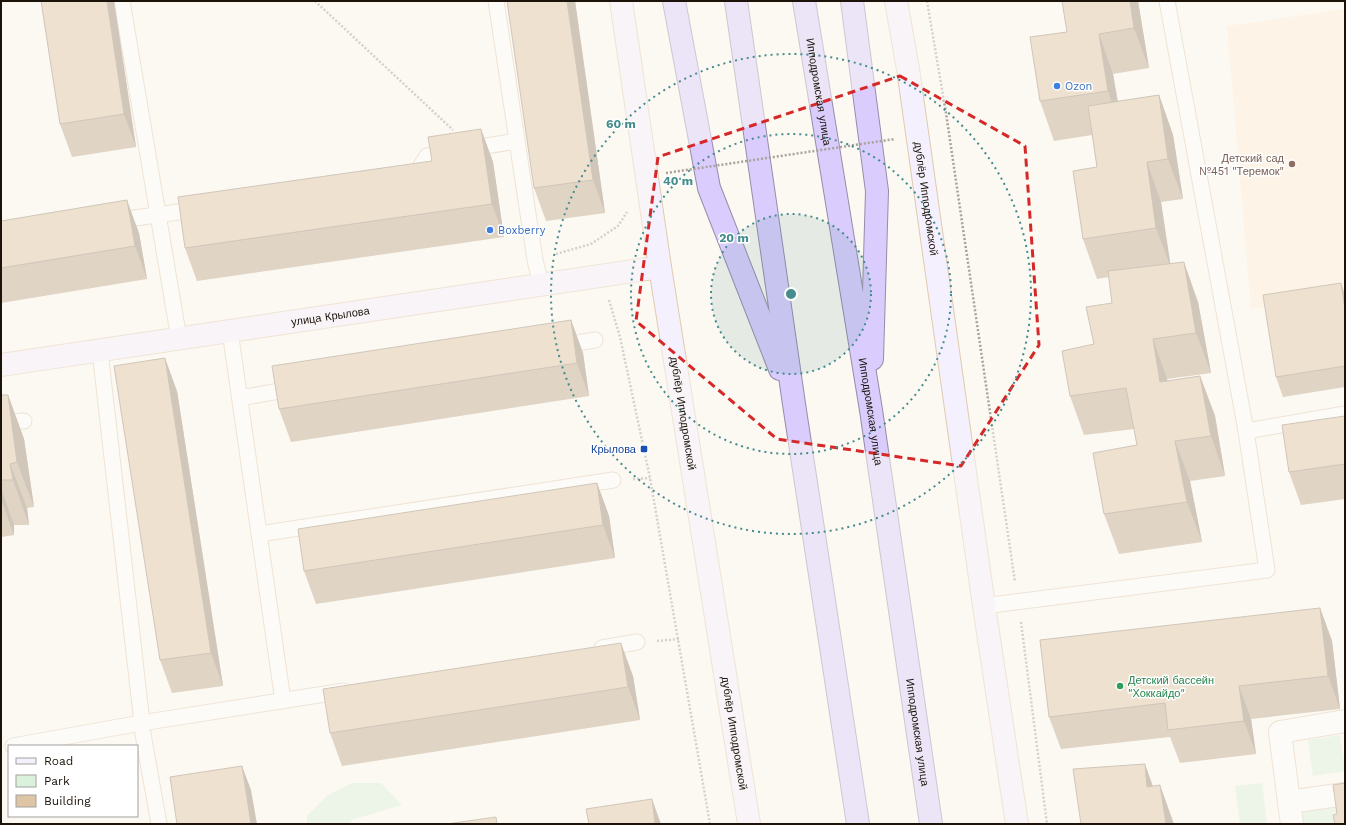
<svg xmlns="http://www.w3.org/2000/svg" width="1346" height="825" font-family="'Work Sans',sans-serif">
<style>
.built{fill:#ffefda}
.green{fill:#daf2dc}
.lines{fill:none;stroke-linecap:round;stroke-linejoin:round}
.lane-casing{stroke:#e0cbaf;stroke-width:17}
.street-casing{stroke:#e0cbaf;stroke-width:24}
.secondary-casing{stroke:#e0cbaf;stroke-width:24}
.highway-casing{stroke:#978ca8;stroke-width:24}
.path{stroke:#a7a29a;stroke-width:2.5;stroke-dasharray:2 2;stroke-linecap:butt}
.lane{stroke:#fff;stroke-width:15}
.street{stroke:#fff;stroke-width:22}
.secondary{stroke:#f4f0fe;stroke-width:22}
.highway{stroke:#dacdfd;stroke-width:22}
.path-bridge{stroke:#a7a29a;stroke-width:2.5;stroke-dasharray:2 2;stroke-linecap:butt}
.wall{fill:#bea98e}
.shaded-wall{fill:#9b8a74}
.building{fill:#ddc5a5;stroke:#9b8a74}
.marked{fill:none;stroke:#d62828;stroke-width:3;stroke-dasharray:8 5;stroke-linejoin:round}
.ring{fill:none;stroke:#448c8d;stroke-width:2;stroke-dasharray:2 4}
.shop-dot{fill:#3f7fe0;stroke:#fff;stroke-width:1.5}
.education-dot{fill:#8d6e63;stroke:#fff;stroke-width:1.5}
.transit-dot{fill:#1a4fb4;stroke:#fff;stroke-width:1.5}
.leisure-dot{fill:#2e9e5b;stroke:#fff;stroke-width:1.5}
.labels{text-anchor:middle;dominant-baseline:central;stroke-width:3;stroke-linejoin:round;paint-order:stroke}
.shop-label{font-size:11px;fill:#366cbe;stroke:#fff;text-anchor:start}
.street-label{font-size:11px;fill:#1b1309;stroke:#fff}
.education-label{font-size:11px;fill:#785e54;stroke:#fff;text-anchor:end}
.transit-label{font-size:11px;fill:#164399;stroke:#fff;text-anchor:end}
.leisure-label{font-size:11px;fill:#27864d;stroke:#fff;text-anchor:start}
.centre{fill:#448c8d;stroke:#fff;stroke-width:2}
.ring-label{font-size:12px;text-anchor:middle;font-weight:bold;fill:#448c8d;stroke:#fff;stroke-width:3;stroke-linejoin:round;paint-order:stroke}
</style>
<rect width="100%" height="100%" fill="#fcf8f2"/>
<path class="built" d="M1345,9v292l-94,8 -24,-283z"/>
<g class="green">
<path d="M1340,735l5,36 -32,5 -5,-36z"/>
<path d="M352,783h29l21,22 -51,15v4h-44v-8l20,-20z"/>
<path d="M1262,783l5,41h-27l-5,-38z"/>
<path d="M1345,796v28h-49l-3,-19z"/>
</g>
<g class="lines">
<defs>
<g id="lane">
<path d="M122,1l57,338"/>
<path d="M496,1l39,259 6,25"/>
<path d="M413,179l14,-23 89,-15"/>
<path d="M113,221l87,-12"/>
<path d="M230,331l53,370"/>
<path d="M558,346l37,-6"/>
<path d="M100,351l42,372"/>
<path d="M240,398l56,-10"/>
<path d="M1,423l23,-2"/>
<path d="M1246,431l99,-17"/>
<path d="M259,534l354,-54"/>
<path d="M984,606l283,-36 -21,-139 -79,-430"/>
<path d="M602,648l35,-6"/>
<path d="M141,723l18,101"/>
<path d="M13,746l128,-23 203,-32"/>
</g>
<g id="street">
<path d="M1289,802l-9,-70 65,-11"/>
<path d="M1292,824l-3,-22 56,-8"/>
</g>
<g id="secondary">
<path id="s1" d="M621,1l39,266 89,557"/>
<path id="s2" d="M896,1l12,68 76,537 33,218"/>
<path id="s3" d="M1,365l659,-98"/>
</g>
<g id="highway">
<path d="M674,1l35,187 71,181"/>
<path d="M736,1l58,403 64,420"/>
<path id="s4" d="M804,1l67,409 60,414"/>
<path d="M852,1l25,190 -5,168"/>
</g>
</defs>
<use href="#lane" class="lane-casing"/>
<use href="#street" class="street-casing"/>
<use href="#secondary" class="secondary-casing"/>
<use href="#highway" class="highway-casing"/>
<g class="path">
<path d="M315,1l138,129"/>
<path d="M927,1l19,112 69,469"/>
<path d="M556,254l35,-10 27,-18 9,-14"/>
<path d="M609,300l11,37 30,141 60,346"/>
<path d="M633,479l17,-1"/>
<path d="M1021,622l26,202"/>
<path d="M657,641l22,-2"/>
</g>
<use href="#lane" class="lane"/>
<use href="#street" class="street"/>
<use href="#secondary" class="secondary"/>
<use href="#highway" class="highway"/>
<path class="path-bridge" d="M666,173l229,-34"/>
</g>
<g class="wall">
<path d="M114,1l22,146 -64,10 -12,-33z"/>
<path d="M575,1l30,212 -59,8 -12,-33z"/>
<path d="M1138,1l11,67 -36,6 5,27 41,-6 14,40 10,64 -22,3 9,62 28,38 13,71 -44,6 1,2 32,-5 15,40 10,60 -35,5 12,61 -83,12 -15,-40 33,-69 -3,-16 -50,6 -14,-39 24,-52 18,-41 -3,-26 -12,2 -14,-40 14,-72 -5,-32 -38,6 -14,-40 27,-69z"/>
<path d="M481,129l12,33 11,75 -307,44 -12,-33 247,-87z"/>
<path d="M1,221l138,12 8,46 -146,24z"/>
<path d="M1345,295v92l-62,10 -7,-20z"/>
<path d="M571,320l12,33 6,43 -298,46 -12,-33z"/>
<path d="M177,391l46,295 -51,7 -12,-33z"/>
<path d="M1,395h7l16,44 10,68 -7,1 2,17h-15v10l-12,2v6h-1z"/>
<path d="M1345,416v83l-44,6 -12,-33z"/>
<path d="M597,483l12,33 6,42 -299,46 -12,-33z"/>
<path d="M1320,608l12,33 8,68 -89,10 5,35 -76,9 -10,-26 -109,12 -12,-32z"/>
<path d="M633,676l7,44 -298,46 -12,-33z"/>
</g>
<g class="shaded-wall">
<path d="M107,1h7l22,146 -12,-33z"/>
<path d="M567,1h8l30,212 -12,-33z"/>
<path d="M1130,1h8l11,67 -15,-40z"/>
<path d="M1099,34l14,40 9,57 -14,-40z"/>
<path d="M1159,95l14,40 10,64 -15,-40z"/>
<path d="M481,129l12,33 11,75 -12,-33z"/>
<path d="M1147,162l14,40 10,66 -15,-40z"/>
<path d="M127,200l12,33 8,46 -12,-33z"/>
<path d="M1184,262l14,40 13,71 -15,-40z"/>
<path d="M1341,283l4,12v14z"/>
<path d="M571,320l12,33 6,43 -12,-33z"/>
<path d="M1153,339l14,40 8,43 -15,-40z"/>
<path d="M165,358l12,33 46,295 -12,-33z"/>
<path d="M1200,376l15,40 10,60 -14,-40z"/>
<path d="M8,395l16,44 10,68 -17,-45z"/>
<path d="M1175,441l15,40 12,61 -15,-40z"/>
<path d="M10,464l17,44 2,17 -16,-45z"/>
<path d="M597,483l12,33 6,42 -12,-33z"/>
<path d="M1,488l13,37v10l-13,-36z"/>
<path d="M1,533l1,4v6l-1,-4z"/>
<path d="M1320,608l12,33 8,68 -12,-33z"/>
<path d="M621,643l12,33 7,44 -12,-33z"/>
<path d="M1239,686l12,33 5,35 -12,-33z"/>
<path d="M1145,764l16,45 -14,-22z"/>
<path d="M242,766l9,24 6,34h-6z"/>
<path d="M1160,785l14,39h-8z"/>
<path d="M652,799l9,25h-6z"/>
</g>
<g class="building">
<path d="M41,1h66l17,113 -64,10z"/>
<path d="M507,1h60l26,179 -59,8z"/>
<path d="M1062,1h68l4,27 -35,6 9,57 -68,10 -10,-64 37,-5z"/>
<path d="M1159,95l9,64 -21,3 9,66 -73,11 -10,-68 24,-4 -9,-61z"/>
<path d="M481,129l11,75 -307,44 -7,-51 254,-36 -4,-24z"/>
<path d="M127,200l8,46 -134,22v-47z"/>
<path d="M1184,262l12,71 -43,6 7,43 40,-6 11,60 -36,5 12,61 -83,12 -11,-61 44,-8 -11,-57 -56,8 -8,-45 32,-7 -8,-37 26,-4 -4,-32z"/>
<path d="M1341,283l4,26v57l-69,11 -13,-82z"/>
<path d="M571,320l6,43 -298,46 -7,-43z"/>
<path d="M165,358l46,295 -51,7 -46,-294z"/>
<path d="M1,395h7l9,67 -7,2 3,16h-12z"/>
<path d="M1345,416v48l-56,8 -7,-47z"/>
<path d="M597,483l6,42 -299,46 -6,-42z"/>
<path d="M1320,608l8,68 -89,10 5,35 -76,9 -3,-27 -116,14 -9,-77z"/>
<path d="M621,643l7,44 -298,46 -7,-44z"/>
<path d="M1145,764l2,23 13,-2 6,39h-85l-8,-55z"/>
<path d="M242,766l9,58h-74l-7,-47z"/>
<path d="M1345,783v41h-10l-2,-9 4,-1 -4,-29z"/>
<path d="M652,799l3,25h-66l-3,-15z"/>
<path d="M496,817l1,7h-50z"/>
</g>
<path d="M0 0H1346V825H0ZM900,76l125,70 14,199 -78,121 -184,-27 -141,-118 22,-164z" fill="#fcf8f2" fill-opacity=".55" fill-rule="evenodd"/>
<path class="marked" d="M900,76l125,70 14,199 -78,121 -184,-27 -141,-118 22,-164z"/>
<circle cx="791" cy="294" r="80" fill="#448c8d" fill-opacity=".12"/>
<g class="ring">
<circle cx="791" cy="294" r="80"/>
<circle cx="791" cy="294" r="160"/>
<circle cx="791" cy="294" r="240"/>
</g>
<g class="shop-dot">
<circle cx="1057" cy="86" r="4"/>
<circle cx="490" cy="230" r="4"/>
</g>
<circle class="education-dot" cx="1292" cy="164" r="4"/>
<rect class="transit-dot" x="640" y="445" width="8" height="8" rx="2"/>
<circle class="leisure-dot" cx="1120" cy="686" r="4"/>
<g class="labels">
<g class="shop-label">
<text x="1065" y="86">Ozon</text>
<text x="498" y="230">Boxberry</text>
</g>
<g class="street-label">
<text stroke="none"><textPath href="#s4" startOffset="92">Ипподромская улица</textPath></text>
<text stroke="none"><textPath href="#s2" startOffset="200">дублёр Ипподромской</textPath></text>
<text stroke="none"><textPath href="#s3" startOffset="333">улица Крылова</textPath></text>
<text stroke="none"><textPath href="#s4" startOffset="416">Ипподромская улица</textPath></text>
<text stroke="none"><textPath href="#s1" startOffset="417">дублёр Ипподромской</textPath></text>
<text stroke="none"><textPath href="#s1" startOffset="741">дублёр Ипподромской</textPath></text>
<text stroke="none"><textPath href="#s4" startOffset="740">Ипподромская улица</textPath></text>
</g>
<g class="education-label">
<text x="1284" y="158">Детский сад<tspan x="1284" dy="13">№451 "Теремок"</tspan></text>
</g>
<g class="transit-label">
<text x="636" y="449">Крылова</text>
</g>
<g class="leisure-label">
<text x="1128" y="680">Детский бассейн<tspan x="1128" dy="13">"Хоккайдо"</tspan></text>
</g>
</g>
<circle cx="791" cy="294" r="6" class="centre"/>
<g class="ring-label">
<text x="621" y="128">60 m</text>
<text x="678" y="185">40 m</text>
<text x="734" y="242">20 m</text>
</g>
<rect width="1346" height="825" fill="none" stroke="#1b1309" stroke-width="4"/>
<rect x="8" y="745" width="130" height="72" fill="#ffffff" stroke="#a4a19d"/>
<rect x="16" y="758" width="20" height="6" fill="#f4f0fe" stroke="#a4a19d"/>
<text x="44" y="765" font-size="12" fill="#1b1309">Road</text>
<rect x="16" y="775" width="20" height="12" fill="#daf2dc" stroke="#a4a19d"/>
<text x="44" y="785" font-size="12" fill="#1b1309">Park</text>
<rect x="16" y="795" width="20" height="12" fill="#ddc5a5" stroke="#a4a19d"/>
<text x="44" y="805" font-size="12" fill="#1b1309">Building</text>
</svg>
